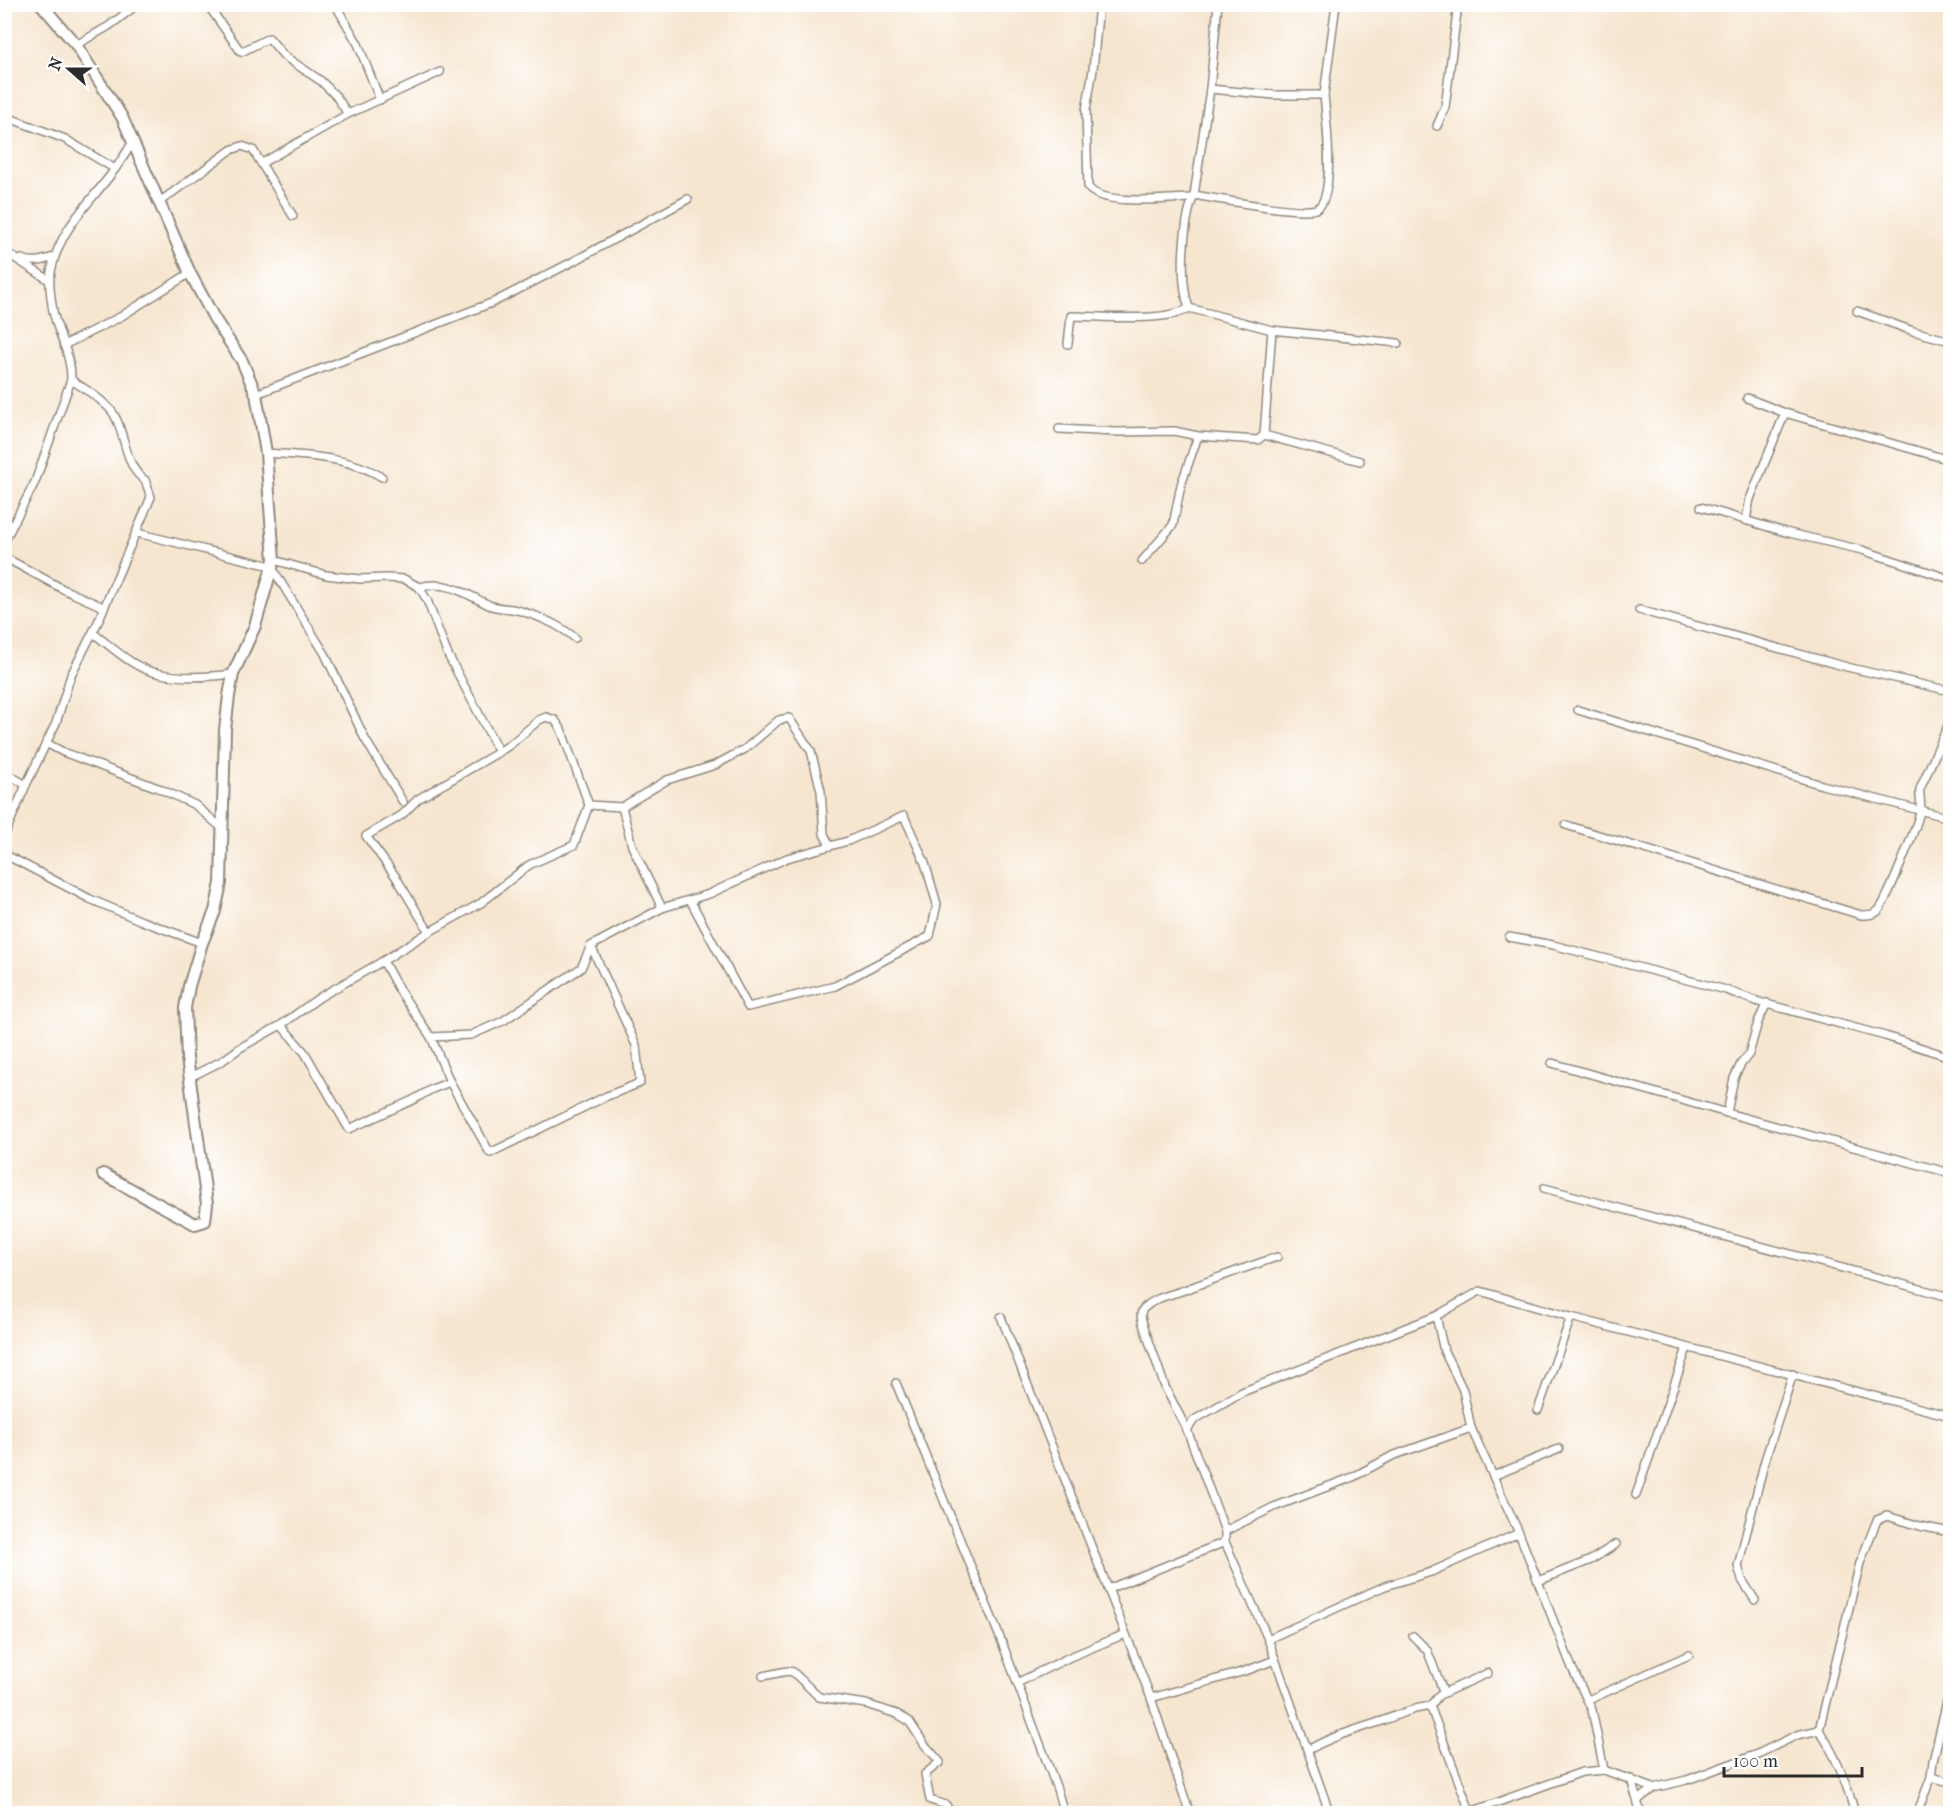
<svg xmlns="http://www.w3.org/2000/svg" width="1955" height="1818" font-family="'IM FELL French Canon',serif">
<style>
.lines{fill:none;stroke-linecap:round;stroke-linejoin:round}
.street-casing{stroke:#90887e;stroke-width:10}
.secondary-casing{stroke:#90887e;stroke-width:14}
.street{stroke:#fff;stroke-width:7}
.secondary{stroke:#fff;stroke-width:10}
</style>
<rect width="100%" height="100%" fill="#fff"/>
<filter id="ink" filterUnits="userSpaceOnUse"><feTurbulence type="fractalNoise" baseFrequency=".0167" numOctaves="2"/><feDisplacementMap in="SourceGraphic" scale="12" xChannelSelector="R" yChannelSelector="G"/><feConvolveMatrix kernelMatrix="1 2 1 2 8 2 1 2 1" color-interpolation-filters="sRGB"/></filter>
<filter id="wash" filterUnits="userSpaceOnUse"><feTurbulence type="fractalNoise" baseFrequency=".008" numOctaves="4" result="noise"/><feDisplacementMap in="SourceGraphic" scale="24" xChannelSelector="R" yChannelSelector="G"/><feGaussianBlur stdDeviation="1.35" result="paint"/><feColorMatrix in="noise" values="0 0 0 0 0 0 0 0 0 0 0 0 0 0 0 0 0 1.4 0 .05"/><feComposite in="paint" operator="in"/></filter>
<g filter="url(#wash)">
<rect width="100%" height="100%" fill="#f6e6d0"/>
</g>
<g filter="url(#ink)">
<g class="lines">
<defs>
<g id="street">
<path d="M207,4l34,48 28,-14 15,18 37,25 15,15 12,18"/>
<path d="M335,4l23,40 22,56"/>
<path d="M1099,4l-6,66 -7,40 2,77c13,20 82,11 105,11"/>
<path d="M1218,4l-8,85 -16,106c19,3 112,21 124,13 18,-14 8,-91 6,-113"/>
<path d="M76,45l33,-19 29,-22"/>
<path d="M1210,89l64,6h50l12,-91"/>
<path d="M4,116l61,23 50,30"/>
<path d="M1437,126l8,-19 13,-103"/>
<path d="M262,163l86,-49 92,-42"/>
<path d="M158,203l73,-53 11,-4 11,4 40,66"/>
<path d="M4,251l45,29"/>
<path d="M22,259c11,5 22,1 32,-2"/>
<path d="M1189,308l83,22 126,13"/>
<path d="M1189,308c-10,-28 -6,-85 5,-113"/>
<path d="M1857,311l56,20 37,10"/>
<path d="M1068,344l3,-28c30,0 95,7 118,-8"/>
<path d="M64,345l56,-28 70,-44"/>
<path d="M256,394l238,-92 82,-42 112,-61"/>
<path d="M1747,398l38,15 165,47"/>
<path d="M1059,429l57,3 58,-1 24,5 60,4 6,-5 8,-105"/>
<path d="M1264,435l96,26"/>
<path d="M266,453c39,3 82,3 116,24"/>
<path d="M1701,507l84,25 77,18 88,29"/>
<path d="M1746,520l4,-21 35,-86"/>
<path d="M137,533l134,33 54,88 40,85 38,63"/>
<path d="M4,542l31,-60 36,-102c1,-27 -16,-49 -19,-75 -1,-9 -3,-19 -2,-27 7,-49 39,-73 65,-109 7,-9 12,-18 18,-27"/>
<path d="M4,557l59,32 40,18"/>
<path d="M274,560l52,15 34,4 27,-1 17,1 15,8 8,13 20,53 52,99 12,-8 28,-24 7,-3 9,3 6,9 28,76 33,2 10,39 30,62 -71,38 -10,22 -78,53 -32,14 -40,2 19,45 -18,7 -19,11 -64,29 -44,-76 -24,-28 39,-28 63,-36"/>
<path d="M1142,561l31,-36 8,-40 17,-49"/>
<path d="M419,587c29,-7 45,6 70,18 10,4 22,3 32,6 18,5 40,15 54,27"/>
<path d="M1639,610l208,57 103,24"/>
<path d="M93,633c19,14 40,35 64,40 24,6 52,4 76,1"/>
<path d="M1578,710l244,75 128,33"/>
<path d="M46,743l17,9 95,36 37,17 28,24"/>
<path d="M4,772l22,13"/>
<path d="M622,807l45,-27 48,-15 30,-16 34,-29 10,-2 22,33 10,40 3,43 6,12"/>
<path d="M1566,825l295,90c6,0 13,0 17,-4 8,-7 39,-86 42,-99 2,-7 -1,-15 0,-23l30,-68"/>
<path d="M4,836l22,-51 30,-62 15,-48 27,-53 53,-125 -6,-17c-22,-13 -19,-53 -35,-71 -11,-12 -26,-21 -39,-29"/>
<path d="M4,854l86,45 52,22 60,22"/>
<path d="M662,908l47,-14 78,-36 61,-17 56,-25 21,47 12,41 -7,32 -95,50 -87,21 -58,-107"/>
<path d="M429,932l52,-29 48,-38 45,-20 15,-40"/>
<path d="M1509,937l44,8 173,45 33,12 126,34 65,21"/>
<path d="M431,1037l-32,-47 -16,-29 46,-29 -33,-55 -30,-41 36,-21 16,-16 81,-47"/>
<path d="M1552,1063l175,50 223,60"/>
<path d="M190,1077l32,-16 18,-13 41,-23"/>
<path d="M450,1082l40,71 117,-57 33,-13 -4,-38 -45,-99"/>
<path d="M1727,1113l7,-35 7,-14 8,-10 9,-32 9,-19"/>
<path d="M1544,1188l406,109"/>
<path d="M1436,1316l8,35 19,39 8,38 -79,28 -39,21 -79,30 -49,24 -38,-101 7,-10 48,-28 194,-76 44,-25 91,26 379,99"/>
<path d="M1001,1317l150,381 39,116"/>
<path d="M896,1383l107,262 54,144 7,25"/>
<path d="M1538,1410l33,-93"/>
<path d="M1187,1430l-22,-43 -23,-66c-1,-5 -2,-9 2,-13 13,-12 28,-13 43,-19 30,-11 60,-22 90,-32"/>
<path d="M1493,1476l66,-27"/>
<path d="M1636,1495l51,-147"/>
<path d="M1225,1531v11l43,97 62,175"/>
<path d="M1519,1533l53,135 20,42 12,60"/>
<path d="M1538,1581l53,-21 25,-16"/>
<path d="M1108,1589l117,-47"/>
<path d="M1755,1600l-13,-20 -4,-14 27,-106 28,-86"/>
<path d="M1413,1636l14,14 17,43"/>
<path d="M1268,1639l117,-53 46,-14 88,-39 -48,-105"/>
<path d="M763,1676l24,-5 6,1 26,25 47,7 31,10 12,7 16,24 15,17 -15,12 5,26 16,5 5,9"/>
<path d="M1017,1683l53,-26 55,-23"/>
<path d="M1151,1698l94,-27 30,-11"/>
<path d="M1588,1700l101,-45"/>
<path d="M1430,1706l9,-11 49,-22"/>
<path d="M1819,1730l41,-167 17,-43 10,-4 33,10 30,6"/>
<path d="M1308,1750c24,-14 48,-20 74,-29 18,-7 29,-12 48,-15l40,105"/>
<path d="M1931,1777l19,5"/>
<path d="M1631,1779l10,35"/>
<path d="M1638,1800l15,-12"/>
<path d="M1465,1814l117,-42 22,-2 49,18 34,-8 73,-27 37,-18 22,-5c17,25 28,54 36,84"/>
<path d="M1917,1814l14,-37 2,-16 17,-73"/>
</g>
<path id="secondary" d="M41,4l35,41 46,72 68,156 24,45 28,43 14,33 10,59 8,107 -19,66 -22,48 -4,22 -4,34 -4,153 -6,28 -13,32 -13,43 -4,22 2,50 20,146 -2,17 -10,3 -92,-50"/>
</defs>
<use href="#street" class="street-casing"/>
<use href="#secondary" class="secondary-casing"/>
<use href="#street" class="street"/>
<use href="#secondary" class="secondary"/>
</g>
</g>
<rect width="1955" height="1818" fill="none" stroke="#fff" stroke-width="24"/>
<g transform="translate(69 69) rotate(291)" stroke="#ffffff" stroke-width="4.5" paint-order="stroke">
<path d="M0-4.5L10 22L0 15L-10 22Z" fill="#2b2b2b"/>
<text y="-9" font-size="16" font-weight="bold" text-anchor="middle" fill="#2b2b2b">N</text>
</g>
<path d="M1724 1767v9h138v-9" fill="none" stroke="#2b2b2b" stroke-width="3"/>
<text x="1733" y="1767" font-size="18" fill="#2b2b2b" stroke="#ffffff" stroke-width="4.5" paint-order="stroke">100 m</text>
</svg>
